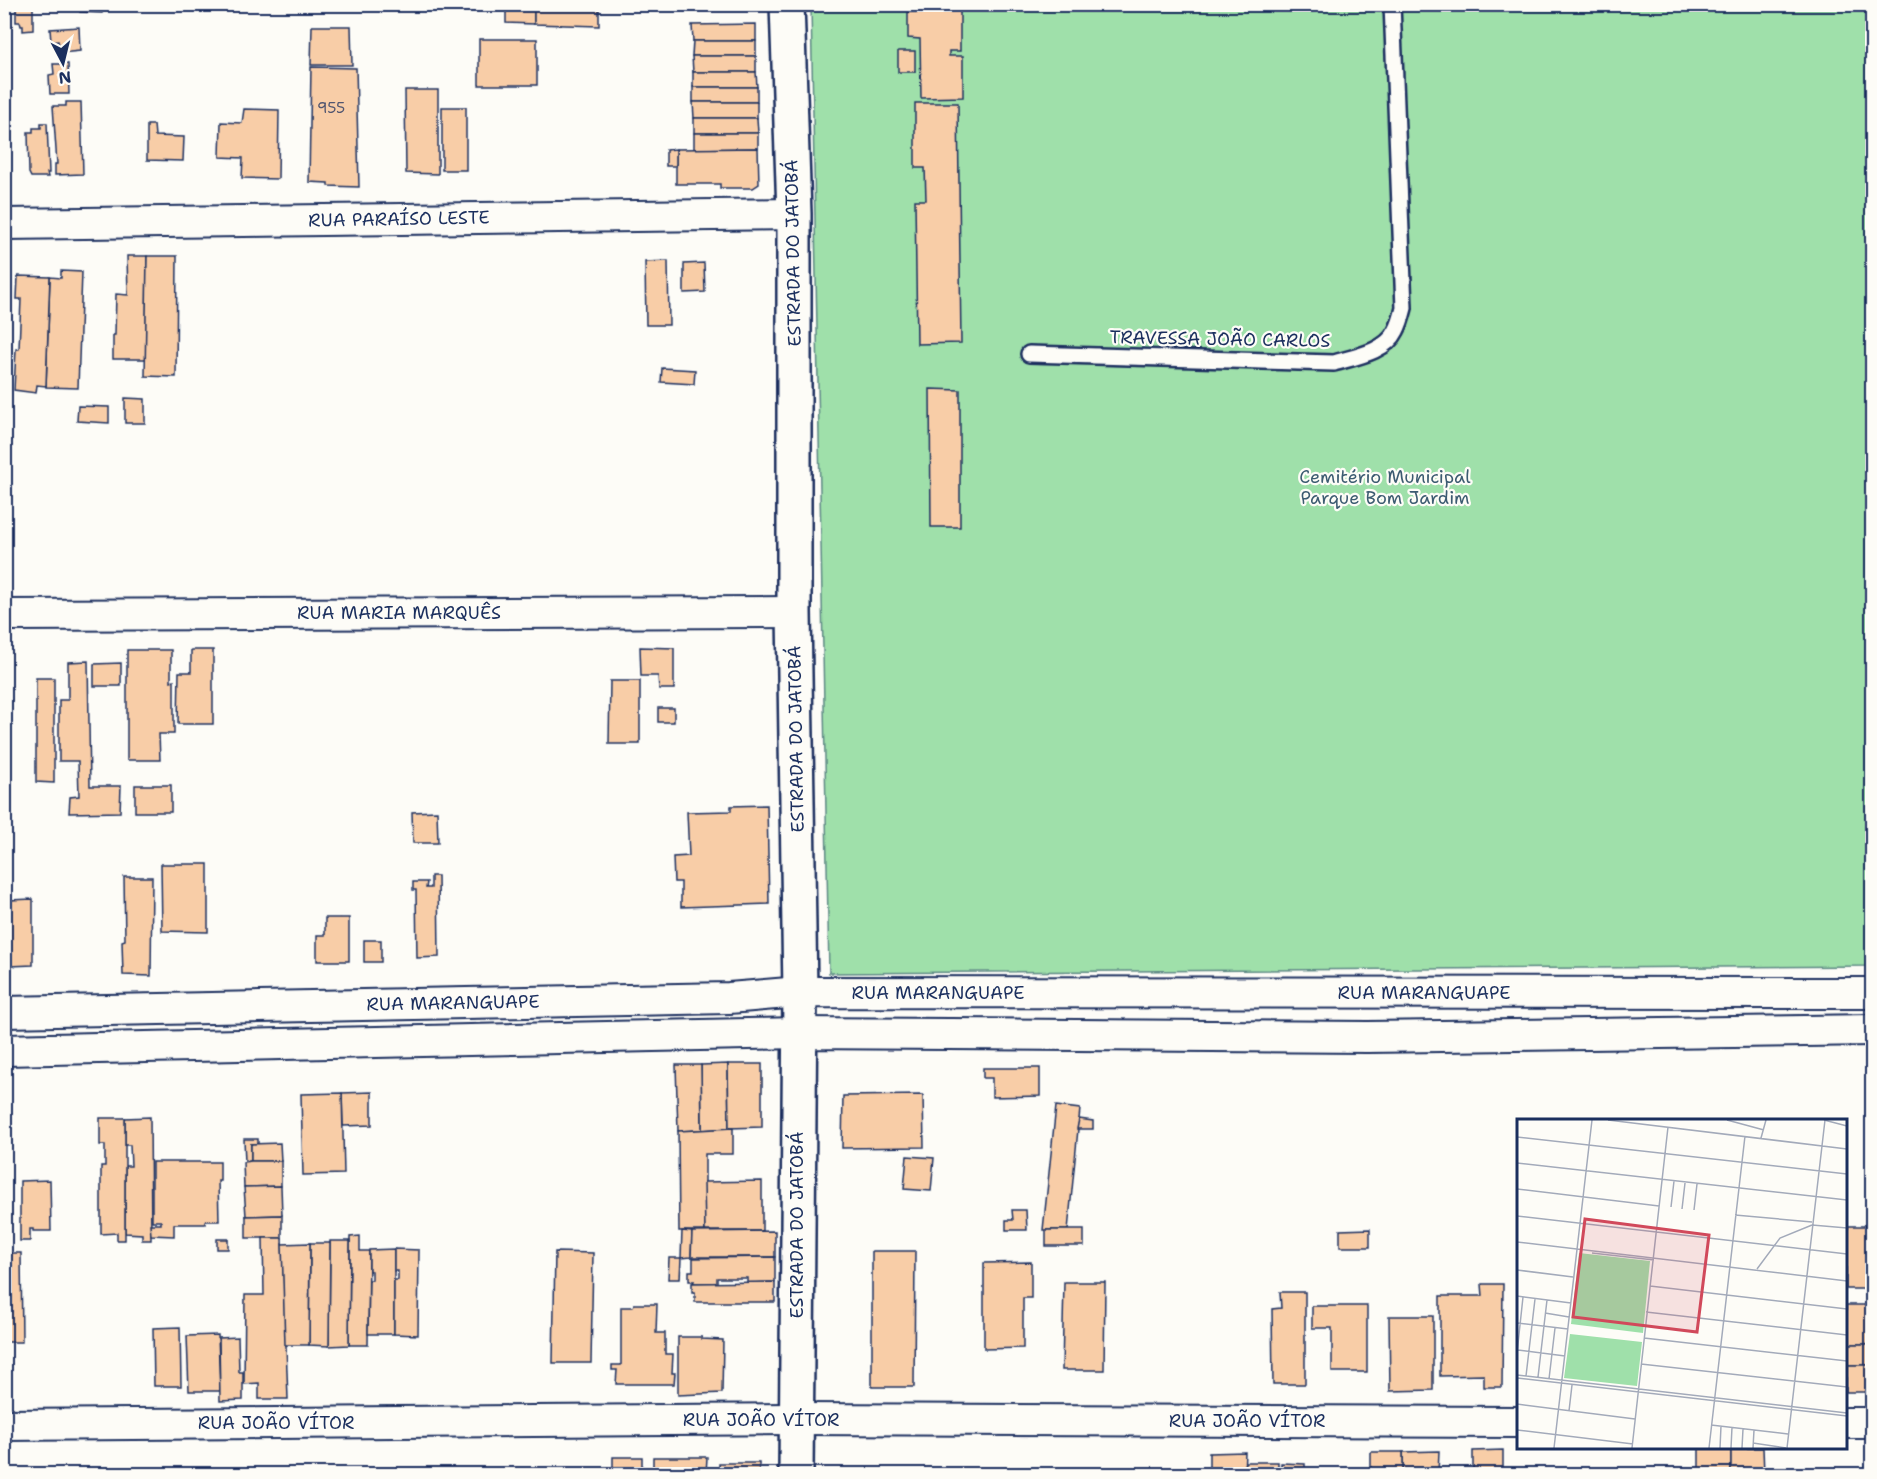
<svg xmlns="http://www.w3.org/2000/svg" width="1877" height="1479" font-family="'Shantell Sans',sans-serif">
<style>
.green{fill:#9fe0aa;stroke:#5d8884;stroke-width:1.5}
.building{fill:#f8cda7;stroke:#1b2f5e;stroke-width:1.5}
.lines{fill:none;stroke-linecap:round;stroke-linejoin:round}
.service-casing{stroke:#1b2f5e;stroke-width:20}
.minor-casing{stroke:#1b2f5e;stroke-width:34}
.tertiary-casing{stroke:#1b2f5e;stroke-width:38}
.service{stroke:#fdfcf7;stroke-width:15}
.minor{stroke:#fdfcf7;stroke-width:30}
.tertiary{stroke:#fdfcf7;stroke-width:33}
.labels{text-anchor:middle;dominant-baseline:central;stroke-width:4.5;stroke-linejoin:round;paint-order:stroke}
.number-label{font-size:15px;fill:#525670}
.street-label{font-size:18px;fill:#1b2f5e;stroke:#fdfcf7}
.park-label{font-size:18px;fill:#3c5b71;stroke:#fdfcf7}
.inset-road{fill:none;stroke:#a3aaba;stroke-width:1.5}
.view{fill:#d1495b;fill-opacity:0.15;stroke:#d1495b;stroke-width:3}
.inset-edge{fill:none;stroke:#1b2f5e;stroke-width:3}
</style>
<rect width="100%" height="100%" fill="#fdfcf7"/>
<filter id="ink" filterUnits="userSpaceOnUse"><feTurbulence type="fractalNoise" baseFrequency=".0167" numOctaves="2"/><feDisplacementMap in="SourceGraphic" scale="12" xChannelSelector="R" yChannelSelector="G"/><feConvolveMatrix kernelMatrix="1 2 1 2 8 2 1 2 1" color-interpolation-filters="sRGB"/></filter>
<g filter="url(#ink)">
<path class="green" d="M811,5h1061v961l-1043,7z"/>
<g class="building">
<path d="M16,4h17v26l-10,1v-5h-2l-1,-4h-4z"/>
<path d="M80,4h23l-1,9 -22,-1z"/>
<path d="M506,4h28v20l-28,-1z"/>
<path d="M534,4h65v22l-65,-2z"/>
<path d="M960,11v40h-11v5h14v41l-42,1 -1,-59 -12,-1v-26z"/>
<path d="M756,24v17h-63l-1,-16z"/>
<path d="M312,26h39l1,39h-41z"/>
<path d="M79,27l1,24 -19,2 -3,-12 -7,1 -1,-13z"/>
<rect x="479" y="39" width="58" height="46"/>
<path d="M693,41h63v15h-64z"/>
<rect x="898" y="51" width="17" height="21"/>
<path d="M692,56h64v16h-63z"/>
<path d="M53,64h15l1,30h-19l-1,-19 5,-1z"/>
<path d="M311,67l45,1 3,119 -31,-1v-3l-19,-1z"/>
<path d="M693,72h63l1,15h-64z"/>
<rect x="693" y="87" width="64" height="15"/>
<path d="M405,90h33v84l-32,-1z"/>
<path d="M66,102h15l2,72 -28,1v-11h2l-4,-58h13z"/>
<path d="M693,102h64v16h-63z"/>
<path d="M915,103h43l3,240 -44,1 -2,-144h11l-1,-32h-10z"/>
<rect x="442" y="107" width="24" height="63"/>
<path d="M244,109l35,1 -1,69 -36,-1 1,-20 -23,-1 1,-35 21,1z"/>
<path d="M694,118h63l1,15h-64z"/>
<path d="M41,123h6l2,50h-2l1,4h-17l-2,-4 -1,-41h5v-4h8z"/>
<path d="M147,125h7l1,11 29,1 -1,24 -36,-1z"/>
<path d="M694,133h64v15l-64,1z"/>
<path d="M758,148l1,36 -6,4h-33v-4h-44v-35z"/>
<path d="M676,149v17h-10v-16z"/>
<path d="M127,256h20l-1,103h-33v-24h2l1,-41 12,1z"/>
<path d="M147,256h30l-1,121 -31,-1z"/>
<path d="M668,261l1,64h-23l-1,-63z"/>
<path d="M704,263l1,29 -21,1v-29z"/>
<path d="M61,271l21,1 -4,116 -32,-1 4,-110 11,1z"/>
<path d="M18,276l32,1 -4,109 -9,-1 -1,8 -22,-3 2,-41h3l2,-50h-4z"/>
<path d="M662,368l33,2 -1,14 -33,-2z"/>
<path d="M930,389l30,1v137h-29z"/>
<path d="M125,398l20,1v24h-20z"/>
<path d="M78,406l31,1v16l-32,-2z"/>
<path d="M640,647l34,1v41h-15l-1,-13h-17z"/>
<path d="M127,650h44v31l3,-1v54h-15l1,26h-33z"/>
<path d="M191,650h22v74h-35l1,-52h12z"/>
<path d="M88,661l2,125h31l-1,26 -51,1 1,-16 9,-1 -1,-35h-19v-61h9v-38z"/>
<path d="M121,663v23h-27v-22z"/>
<path d="M36,678h18v105l-18,-1z"/>
<path d="M610,681h30v63h-31z"/>
<rect x="658" y="708" width="16" height="14"/>
<rect x="135" y="785" width="36" height="27"/>
<path d="M767,805l2,99 -88,3v-25h-7l-1,-25 16,-1 -2,-44 44,-1v-5z"/>
<path d="M437,811l1,32h-25l-1,-31z"/>
<path d="M161,864h47v68l-46,-1z"/>
<path d="M431,876h7l1,81 -22,1 -1,-68h-3v-8h14l-1,6h5z"/>
<path d="M124,877h28l-1,99 -28,-1 -1,-34 3,-1z"/>
<path d="M33,899v66l-23,1 -1,-66z"/>
<path d="M325,918h24v43h-32v-26h8z"/>
<rect x="364" y="940" width="17" height="22"/>
<path d="M728,1064l1,64 -27,2 -1,-65z"/>
<path d="M728,1064h34v63l-33,1z"/>
<path d="M676,1065h25l1,65 -24,1z"/>
<path d="M983,1068h57v28l-48,1v-19h-9z"/>
<path d="M372,1092v33l-29,1 -1,-33z"/>
<path d="M342,1093l2,81 -41,1 -2,-81z"/>
<path d="M923,1095l1,52 -82,1 1,-52z"/>
<path d="M1056,1106l24,3 -12,121h-25z"/>
<path d="M150,1117l1,123h-9v-6l-17,-1v-67h6l-1,-21h-5v-27z"/>
<path d="M100,1118h25v122h-8v-7l-16,1v-68h4v-21h-5z"/>
<path d="M1079,1119l14,2v8h-16z"/>
<path d="M733,1128v26h-28v77h-26l-1,-100z"/>
<path d="M244,1139h14v5h-7v17l-6,1z"/>
<path d="M280,1143l1,18h-30v-17z"/>
<path d="M907,1156l27,2 -3,33 -27,-2z"/>
<path d="M251,1161h30v25l-37,1 -1,-25z"/>
<path d="M152,1162h68v19h-2l1,40h-14v3h-31v12l-23,-1 -1,-11h11v-3h-9z"/>
<path d="M50,1180l1,51h-18v-2h-3v12h-10v-60z"/>
<path d="M762,1181v50h-57l-1,-49z"/>
<path d="M281,1186l1,29 -36,1 -2,-29z"/>
<path d="M1012,1210h14l1,20h-21v-10h7z"/>
<path d="M282,1215v23h-36v-22z"/>
<path d="M1848,1226h24v67h-8v-4h-18v-42h2z"/>
<path d="M1370,1229v18h-30v-17z"/>
<rect x="1046" y="1230" width="38" height="16"/>
<path d="M682,1231l10,1 -1,25 -10,1z"/>
<path d="M775,1231v26h-84l1,-25z"/>
<path d="M360,1236v15h9l-1,94h-19l1,-108z"/>
<path d="M263,1238h19l6,161h-29v-16l-15,1 1,-89h19z"/>
<rect x="217" y="1239" width="11" height="10"/>
<path d="M330,1241h20l-1,104 -20,1z"/>
<path d="M310,1243h20l-1,103 -20,-1z"/>
<path d="M310,1243l-1,102h-24l-3,-101z"/>
<path d="M394,1249v85h-26l1,-54h3v-9h-3v-21z"/>
<path d="M394,1249l25,1 -1,85 -24,-1v-54h4v-9h-4z"/>
<path d="M872,1251h43l-1,136h-42z"/>
<path d="M555,1252l38,1 -2,110h-38z"/>
<path d="M4,1253h17l1,89h-18z"/>
<path d="M775,1257v25l-28,1v-5h-30v5h-24l1,-2h-5v-10h4v-13z"/>
<path d="M669,1258h12l-1,21h-12z"/>
<path d="M1031,1262v36h-8v50l-39,1v-86z"/>
<path d="M775,1282v20h-80v-10h-3v-9z"/>
<path d="M1064,1282h41l-1,88h-42z"/>
<path d="M1482,1284h21l-1,103h-18v-12l-44,1v-80h43z"/>
<path d="M1280,1292h25v92h-32l-1,-75 9,-1z"/>
<path d="M634,1304h23l-1,29h9v21h8l-1,19h3l-1,11h-58l1,-14h-5v-5h9v-58h12z"/>
<rect x="1846" y="1305" width="26" height="39"/>
<path d="M1312,1306h55v66h-35v-44h-20z"/>
<path d="M1389,1316h44v74l-43,1z"/>
<path d="M180,1327l1,59h-27l-1,-58z"/>
<path d="M218,1335l2,56h-31l-2,-55z"/>
<path d="M238,1337l1,35h4v28l-23,1 -1,-63z"/>
<path d="M678,1337h24v2l21,1 -1,53 -44,2z"/>
<rect x="1846" y="1344" width="26" height="21"/>
<rect x="1846" y="1365" width="26" height="27"/>
<rect x="1699" y="1448" width="32" height="26"/>
<path d="M1731,1448h32l1,26h-33z"/>
<path d="M1503,1450v24h-30v-23z"/>
<path d="M1439,1451l-1,23h-35v-22z"/>
<path d="M1245,1452l-1,22h-35v-21z"/>
<rect x="1371" y="1452" width="32" height="22"/>
<rect x="613" y="1457" width="29" height="17"/>
<path d="M653,1457h54l-1,17h-53z"/>
<path d="M1245,1462h33v12h-34z"/>
<rect x="719" y="1463" width="40" height="11"/>
<path d="M1281,1463l24,1v10h-24z"/>
<rect x="1338" y="1471" width="30" height="3"/>
</g>
<g class="lines">
<defs>
<path id="service" d="M1029,354l305,9c20,-6 52,-11 62,-32 4,-7 6,-15 8,-23l-12,-304"/>
<g id="minor">
<path d="M4,224l790,-10"/>
<path d="M4,615l790,-3"/>
<path d="M4,1012l725,-14 71,-6 1072,1"/>
<path d="M4,1050l794,-17 570,4 504,-7"/>
<path d="M1846,1423h26"/>
<path d="M4,1425l791,-6 723,3"/>
</g>
<path id="tertiary" d="M787,4l7,210v398l6,380 -4,482"/>
</defs>
<use href="#service" class="service-casing"/>
<use href="#minor" class="minor-casing"/>
<use href="#tertiary" class="tertiary-casing"/>
<use href="#service" class="service"/>
<use href="#minor" class="minor"/>
<use href="#tertiary" class="tertiary"/>
</g>
</g>
<g class="labels">
<g class="number-label">
<text x="331" y="108">955</text>
</g>
<g class="street-label">
<text transform="translate(399 219) rotate(-1)">RUA PARAÍSO LESTE</text>
<text transform="translate(793 253) rotate(-91)">ESTRADA DO JATOBÁ</text>
<text transform="translate(1220 339) rotate(1)">TRAVESSA JOÃO CARLOS</text>
<text x="399" y="613">RUA MARIA MARQUÊS</text>
<text transform="translate(796 739) rotate(-91)">ESTRADA DO JATOBÁ</text>
<text x="938" y="993">RUA MARANGUAPE</text>
<text x="1424" y="993">RUA MARANGUAPE</text>
<text transform="translate(453 1003) rotate(-1)">RUA MARANGUAPE</text>
<text transform="translate(797 1225) rotate(-90)">ESTRADA DO JATOBÁ</text>
<text x="761" y="1420">RUA JOÃO VÍTOR</text>
<text x="1247" y="1421">RUA JOÃO VÍTOR</text>
<text x="276" y="1423">RUA JOÃO VÍTOR</text>
</g>
<g class="park-label">
<text x="1385" y="477">Cemitério Municipal<tspan x="1385" dy="21">Parque Bom Jardim</tspan></text>
</g>
</g>
<g transform="translate(1517 1119)">
<rect width="330" height="330" fill="#fdfcf7"/>
<path d="M62,134l71,8 -7,72 -72,-9zM53,215l72,8 -5,44 -73,-8z" fill="#9fe0aa"/>
<path class="inset-road" d="M91,1l239,29M210,1l37,10M307,1l23,6M0,18l330,37M244,19l5,-18M0,44l330,37M0,70l142,17M154,88l3,-26M165,90l3,-26M177,91l3,-26M218,96l77,7M0,97l330,38M295,106l35,3M0,123l330,39M75,134l62,7M240,150l23,-31 32,-13M0,151l56,7M133,167l197,23M0,177l54,7M129,193l201,23M28,194l24,4M0,204l51,6M127,219l203,23M1,231l47,6M0,234l6,-56M124,245l206,23M0,256l330,38M9,257l9,-77M21,258l9,-77M0,259l330,38M32,260l6,-51M0,285l118,15M52,292l3,-26M194,306l77,9M0,311l116,14M236,324l33,5M37,329l38,-328M115,329l36,-321M192,329l36,-312M203,329l1,-22M214,329l1,-21M225,329l1,-19M236,329l1,-18M270,329l38,-328"/>
<path class="view" d="M68,100l124,16 -12,97 -124,-15z"/>
<rect width="330" height="330" class="inset-edge"/>
</g>
<rect width="1877" height="1479" fill="none" stroke="#fdfcf7" stroke-width="24"/>
<rect x="12" y="12" width="1853" height="1455" fill="none" stroke="#1b2f5e" stroke-width="2" filter="url(#ink)"/>
<g transform="translate(63 63) rotate(173)" stroke="#fdfcf7" stroke-width="4.5" paint-order="stroke">
<path d="M0-4.5L10 22L0 15L-10 22Z" fill="#1b2f5e"/>
<text y="-9" font-size="16" font-weight="bold" text-anchor="middle" fill="#1b2f5e">N</text>
</g>
</svg>
